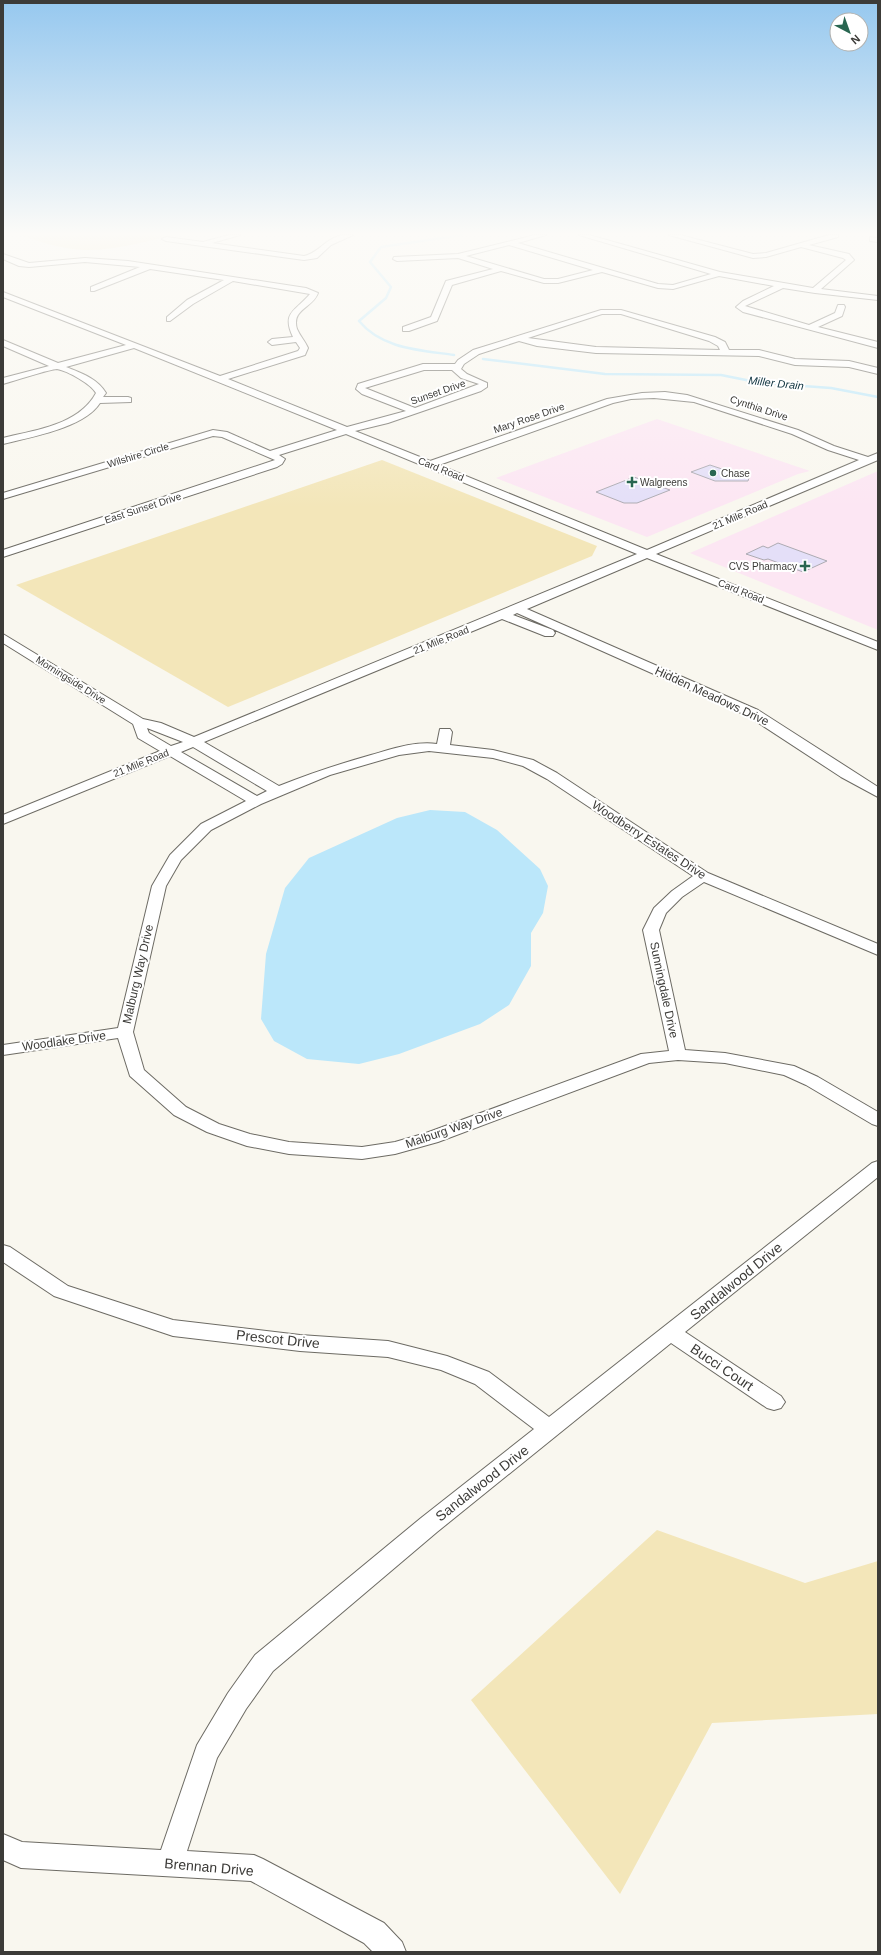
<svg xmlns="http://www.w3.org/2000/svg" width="881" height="1955" font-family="Helvetica,sans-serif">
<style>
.commercial{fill:#fce6f3}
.green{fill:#f3e6b9}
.water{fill:#bbe7fa}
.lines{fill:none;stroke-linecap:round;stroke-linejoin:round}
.stream{stroke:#bbe7fa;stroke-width:2.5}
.building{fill:#e4dff8;stroke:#adabb2}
.minor-casing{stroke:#6d6b64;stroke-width:2}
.minor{fill:#fff;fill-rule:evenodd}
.poi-dot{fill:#296651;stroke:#fff;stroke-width:1.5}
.labels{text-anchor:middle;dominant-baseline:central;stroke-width:4;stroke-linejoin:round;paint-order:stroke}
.far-street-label{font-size:10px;fill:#3c3b38;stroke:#fff}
.far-poi-label{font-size:10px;fill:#3c3b38;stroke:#fff;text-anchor:start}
.far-water-label{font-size:11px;font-style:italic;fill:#0b303d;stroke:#fff}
.street-label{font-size:12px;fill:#3c3b38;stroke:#fff}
.near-street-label{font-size:14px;fill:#3c3b38;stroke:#fff}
</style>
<rect width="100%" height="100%" fill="#f9f7ef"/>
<g class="commercial">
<path d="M657,419l153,52 -12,3 -151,63 -151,-59z"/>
<path d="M878,471v159l-188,-77z"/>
</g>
<g class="green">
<path d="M20,235h156c-30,6 -62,16 -92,15 -23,-1 -43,-8 -64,-15z"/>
<path d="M382,460l215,86 -5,10 -364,151 -212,-122z"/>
<path d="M657,1530l148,53 73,-22v153l-166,9 -92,171 -149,-194z"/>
</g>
<path class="water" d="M430,810l35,2 32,18 43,39 8,17 -5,27 -12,20v33l-22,39 -29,19 -81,30 -40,10 -52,-5 -33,-18 -13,-22 5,-65 19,-66 24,-30 88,-40z"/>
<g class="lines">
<g class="stream">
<path d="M454,355c-34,-5 -72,-6 -95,-34l27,-23 5,-11 -21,-25 11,-15 81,-12"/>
<path d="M483,359l122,15 116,1 40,8 70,5 47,9"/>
</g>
</g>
<g class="building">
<path d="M710,465l39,13 -1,3h-33l-24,-9z"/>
<path d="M634,477l36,13 -33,13h-13l-28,-11z"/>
<path d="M778,543l49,18 -24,11 -35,-13 -4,1 -18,-6 17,-8 5,2z"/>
</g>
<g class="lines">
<defs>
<g id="minor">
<path d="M229,235h11l-28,8 92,13c18,-4 24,-24 49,-21l-22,10 -14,13 -13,2 -138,-19 -4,-2 4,-2 37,5z"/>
<path d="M535,235h11l-28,8 140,41 15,1 38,-11 -132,-39h10l131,37 93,16 33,-28 -3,-2 -42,-11 -35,10 -13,1 -84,-23h11l73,19 13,-1 63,-18h9v2l-29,8 40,9 5,6 -33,29 57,7v4l-63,-7 -32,-5 -38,18 64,19 26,-12 3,-8h6l1,2 -3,9 -24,11 60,15v6l-135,-36 -7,-5 7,-6 31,-15 -55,-10 -46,13 -15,-1 -56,-16 -44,11h-14l-43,-12 -49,14 -15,36 -28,10h-6v-4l28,-10 15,-36 47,-12 -35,-11 -61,3 -4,-2 1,-2 64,-3zM509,245l84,25 -35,9h-14l-78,-23z"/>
<path d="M870,237l8,1v4l-8,-1z"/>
<path d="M3,254l26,9 56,-5 43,3 178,27 12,5c-5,15 -27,16 -21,36 3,7 8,12 11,19l-3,7 -77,24 119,48 59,-16 -44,-17 -6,-5 2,-5 65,-20h32l3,-4 15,-10 128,-40h20l94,27 10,5 4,8h30l36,9 54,2 29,7v6l-29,-7 -54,-2 -36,-9 -163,-3 -59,-7 -18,-5 -40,13 -15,10 -3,5 6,5 20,9v4l-6,4 -93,32 -33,8 75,30 177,-62 35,-6 23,-1 22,3 111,35 36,16 34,11 10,-4v7l-222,94 222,88v8l-231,-92 -120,51 231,101 120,77v10l-37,-20 -93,-61 -231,-103 -4,2 40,15 2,3 -2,3h-8l-43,-17 -298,123 75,44c30,-12 60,-22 92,-31 21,-6 44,-14 66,-11l3,-15h10l2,3 -2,13 43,5 40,10 24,13 151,100 170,71v11l-174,-73 -22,15 -16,16 -7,17 26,120 40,3 69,13 24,11 60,35v14l-6,-2 -66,-39 -22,-10 -59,-12 -47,-3 -29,3 -211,79 -43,12 -33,5 -73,-5 -42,-8 -40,-14 -33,-17 -44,-39 -12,-38 -115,17v-10l115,-17 34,-142 18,-31 31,-31 45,-23 -76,-45 -167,68v-9l157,-64 -22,-13 -5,-14 -130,-81v-9l140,85 18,4 33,14 443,-183 -291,-120 -67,21 6,4 -3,5 -5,3 -274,90v-7l272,-90 -53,-23 -9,-1 -210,63v-6l210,-63 14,2 43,19 67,-21 -203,-82 -68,19c15,6 31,11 40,26l-3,4h25l3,1v4l-31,1c-16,25 -69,34 -97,41v-6c32,-8 76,-13 93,-45 -5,-9 -28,-22 -39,-24 -6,0 -44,12 -54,15v-6l46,-12 -46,-20v-6l55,23 68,-18 -123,-48v-5l217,84 78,-25 2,-3 -4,-6 -24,3 -4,-3 4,-3 21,-2c-12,-25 3,-26 17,-43l-77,-13 -40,23 -23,17h-3v-4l20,-17 37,-20 -74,-11 -56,22h-3v-4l49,-20 -55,-5 -56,5 -10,-1 -16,-7zM602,314h19l88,27 9,5 2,4 -124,-3 -68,-9zM424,370h28l9,8 18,6 -64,24 -50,-20zM654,398l40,4 98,32 36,16 31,10 -212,90 -208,-85 174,-62 18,-4zM147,728l36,14 -12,4 -22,-13zM193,747l74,44 -10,5 -76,-44zM429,751l64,7 30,8 24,13 146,97 -21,15 -18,17 -11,22 26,121 -28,3 -215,79 -31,9 -33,5 -73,-5 -39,-8 -31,-10 -33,-17 -42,-37 -11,-38 33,-146 15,-26 30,-30 50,-26 69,-29 69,-20z"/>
<path d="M878,1161v16l-193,155 96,64 4,6 -4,6 -7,2 -7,-2 -96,-65 -234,189 -164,139 -27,38 -29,49 -30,93 67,4 9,4 121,64 18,19 4,10h-33l-9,-9 -113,-62 -230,-13 -18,-8v-26l19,8 139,8 36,-105 31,-52 27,-38 166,-137 113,-89 -59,-45 -34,-14 -53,-13 -88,-6 -127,-15 -119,-40 -51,-34v-17l7,2 58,39 105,34 127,15 88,6 59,15 42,16 60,45 323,-254z"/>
</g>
</defs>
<use href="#minor" class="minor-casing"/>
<use href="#minor" class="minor"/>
</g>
<linearGradient id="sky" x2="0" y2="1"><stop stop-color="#96c8ef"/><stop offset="0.46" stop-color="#fcfbf8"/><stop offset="1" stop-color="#fcfbf8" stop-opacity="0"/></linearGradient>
<rect width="881" height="508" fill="url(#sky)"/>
<g class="poi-dot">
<circle cx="713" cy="473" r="4"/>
<path d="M630 476h4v4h4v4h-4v4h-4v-4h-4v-4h4z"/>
<path d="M803 560h4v4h4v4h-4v4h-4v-4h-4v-4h4z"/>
</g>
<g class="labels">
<g class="far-street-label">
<text transform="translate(438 392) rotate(-19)">Sunset Drive</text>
<text transform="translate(759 408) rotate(18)">Cynthia Drive</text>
<text transform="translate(529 418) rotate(-19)">Mary Rose Drive</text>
<text transform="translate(138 455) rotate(-17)">Wilshire Circle</text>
<text transform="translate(441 469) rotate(22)">Card Road</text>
<text transform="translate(143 508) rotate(-18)">East Sunset Drive</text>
<text transform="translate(740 515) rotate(-23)">21 Mile Road</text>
<text transform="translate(741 591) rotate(22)">Card Road</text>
<text transform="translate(441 640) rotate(-22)">21 Mile Road</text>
<text transform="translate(71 680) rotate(32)">Morningside Drive</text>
<text transform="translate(141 763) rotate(-22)">21 Mile Road</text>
</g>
<g class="far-poi-label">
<text x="721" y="473">Chase</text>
<text x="640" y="482">Walgreens</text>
<text x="797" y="566" text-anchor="end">CVS Pharmacy</text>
</g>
<g class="far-water-label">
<text transform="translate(776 383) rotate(6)">Miller Drain</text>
</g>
<g class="street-label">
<text transform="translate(712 696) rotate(25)">Hidden Meadows Drive</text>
<text transform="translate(649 840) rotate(33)">Woodberry Estates Drive</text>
<text transform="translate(138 974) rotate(-77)">Malburg Way Drive</text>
<text transform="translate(664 990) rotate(78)">Sunningdale Drive</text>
<text transform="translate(64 1041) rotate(-8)">Woodlake Drive</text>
<text transform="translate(454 1128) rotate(-19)">Malburg Way Drive</text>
</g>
<g class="near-street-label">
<text transform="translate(736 1281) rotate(-39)">Sandalwood Drive</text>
<text transform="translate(278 1339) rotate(6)">Prescot Drive</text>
<text transform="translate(722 1367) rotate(34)">Bucci Court</text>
<text transform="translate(482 1483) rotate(-38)">Sandalwood Drive</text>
<text transform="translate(209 1867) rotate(5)">Brennan Drive</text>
</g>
</g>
<rect width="881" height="1955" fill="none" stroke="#3c3b38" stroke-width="8"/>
<g transform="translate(849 32) rotate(139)"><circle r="19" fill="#ffffff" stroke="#b1b1af"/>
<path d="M0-3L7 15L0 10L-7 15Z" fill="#296651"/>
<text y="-6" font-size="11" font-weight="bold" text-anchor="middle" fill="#3c3b38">N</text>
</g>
</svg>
